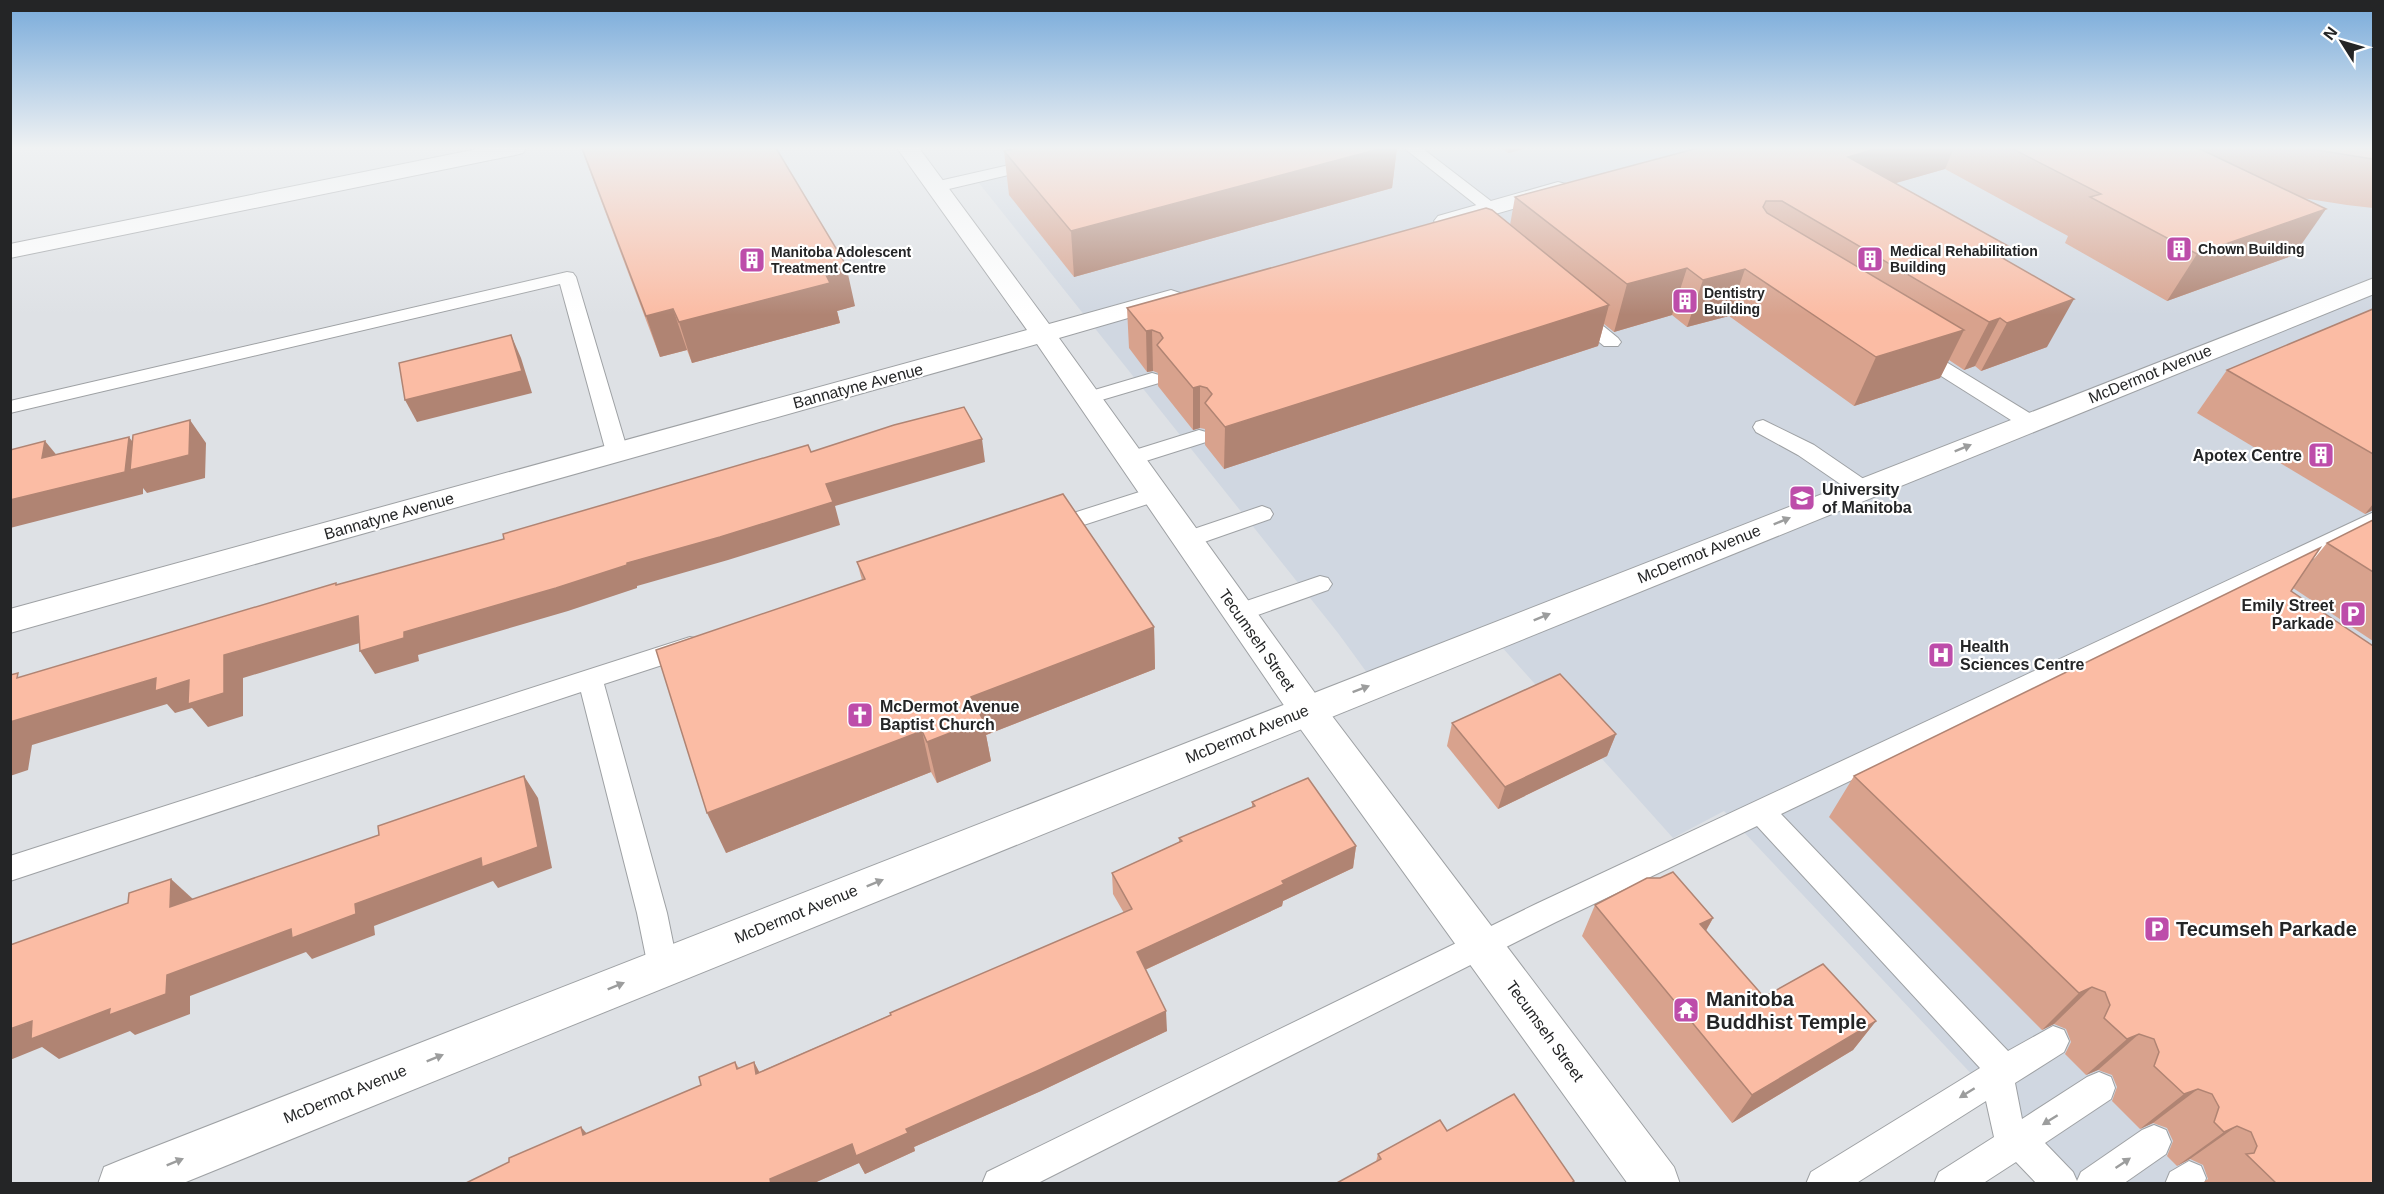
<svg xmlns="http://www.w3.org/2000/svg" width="2384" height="1194" font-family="Arial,sans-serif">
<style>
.built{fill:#d0d7e1}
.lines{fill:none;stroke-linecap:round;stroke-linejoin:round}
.lane-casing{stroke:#9ea1a4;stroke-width:2}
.street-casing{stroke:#9ea1a4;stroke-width:2}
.secondary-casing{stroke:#9ea1a4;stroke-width:2}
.lane{fill:#fff;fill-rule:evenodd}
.street{fill:#fff;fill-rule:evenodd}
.secondary{fill:#fff;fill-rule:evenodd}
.wall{fill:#d8a28d}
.shaded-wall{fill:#b08473}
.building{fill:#fbbca4;stroke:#b08473;stroke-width:1.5}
.oneway{fill:#9c9d9d}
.labels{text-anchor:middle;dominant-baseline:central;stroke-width:4.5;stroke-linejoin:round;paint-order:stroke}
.far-poi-label{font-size:14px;font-weight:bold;fill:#242526;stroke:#fff;text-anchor:start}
.street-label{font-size:16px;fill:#242526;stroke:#fff}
.poi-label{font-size:16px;font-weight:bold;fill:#242526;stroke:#fff;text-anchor:start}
.near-poi-label{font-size:20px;font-weight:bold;fill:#242526;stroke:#fff;text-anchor:start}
</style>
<rect width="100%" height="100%" fill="#dee1e5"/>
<path class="built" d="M1110,148h1263v1035h-301l1,-1 -349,-371 -51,27 -182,-203 -118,46 -35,-48 -363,-455z"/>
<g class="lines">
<defs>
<g id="lane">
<path d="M1404,148h18l78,60 -3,4h-12z"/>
<path d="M1036,159l6,2 2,3 -2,3 -106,25 -8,-5 2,-4z"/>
<path d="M567,272l6,1 3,4 52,175 -3,5 -8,2 -8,-2 -3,-5 -46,-168 -550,129v-12z"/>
<path d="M1578,309l7,2 33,27 3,4 -3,4h-14l-33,-27 -3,-4 3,-4z"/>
<path d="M1918,347l7,2 111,68 3,5 -3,5 -7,2 -7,-2 -111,-70 -3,-4 3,-4z"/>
<path d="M1152,373l7,2 3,4 -3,4 -71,21 -7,-2 -3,-4 3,-4z"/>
<path d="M1763,420l51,25 57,39 3,5 -3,5 -8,2 -8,-2 -57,-39 -42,-23 -3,-5 3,-5z"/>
<path d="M1199,430l7,2 4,5 -4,5 -76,24 -8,-2 -3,-5 3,-5z"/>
<path d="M1155,487l8,2 3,5 -3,5 -113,37 -8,-3 -3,-5 3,-5z"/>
<path d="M1262,506l8,3 3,5 -3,5 -83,29 -8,-2 -3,-6 3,-6z"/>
<path d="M2374,512v18l-593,284 227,237 45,-25 11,4 5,11 -5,11 -49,31 7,36 65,-42 12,-5 12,5 4,11 -4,11 -66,44 28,29 4,9 4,-9 61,-42 12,-5 12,5 5,12 -5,12 -43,30h-86l-21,-22 -34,22h-48l5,-12 55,-35 -8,-36 -131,83h-49l5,-12 169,-104 -223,-242 -201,96 -520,262h-54l5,-12 549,-268z"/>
<path d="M1320,576l8,2 4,6 -4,6 -90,32 -9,-3 -3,-6 3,-6z"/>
<path d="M690,637l9,2 3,7 -3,7 -95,31 63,229 11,54 -4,10 -11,4 -11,-4 -4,-10 -11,-54 -56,-221 -571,189v-25z"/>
<path d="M2189,1161l12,5 5,12 -2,6h-39l5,-12z"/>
</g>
<g id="street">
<path d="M897,148h22l130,176 122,-34 9,3 4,5 -4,5 -121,35 261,362 354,467 6,17h-52l-334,-464 -257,-376 -1027,289v-24l1017,-279z"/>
<path d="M1558,182l8,2 4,5 -4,5 -120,34 -8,-2 -4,-5 4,-5z"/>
</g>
<g id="secondary">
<path d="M482,148h44l-3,5 -8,2 -505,103v-14z"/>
<path d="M2374,278v16l-2193,890h-83l6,-17 17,-7z"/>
</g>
</defs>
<use href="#lane" class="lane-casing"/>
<use href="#street" class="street-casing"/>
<use href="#secondary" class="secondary-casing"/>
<use href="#lane" class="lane"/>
<use href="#street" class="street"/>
<use href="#secondary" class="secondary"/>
</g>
<g class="wall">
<path d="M581,148l274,158 -18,5 3,12 -148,40 -5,-13 -27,7z"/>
<path d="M1018,148h379l-5,40 -318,89 -65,-82 -5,-44z"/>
<path d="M1502,148h25l-19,5z"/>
<path d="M1698,148h675v60l-26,-3 -45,-7 -8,57 -127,46 -102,-58 3,-7 -123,-67 -50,14 115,64 -6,12 43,88 -66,24 -6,-5 -11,4 -15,-10 -9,18 -86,28 -125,-90 -42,11 -15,-12 -58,17 -10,-8 -6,22 -374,123 -19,-24v-16l-5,-1 -7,2 -35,-44v-13l-5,-2 -6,1 -18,-24 -2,-40 383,-83 5,-28z"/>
<path d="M2373,309v201l-8,4 -168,-101 30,-43z"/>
<path d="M2373,520v121l-80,-53 -2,3 82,593h-172l7,-5 -5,-14 -13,-6 -13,7 -10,-10 6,-15 -6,-13 -14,-5 -13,6 -28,-28 5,-14 -5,-12 -14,-5 -12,5 -21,-21 6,-12 -5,-13 -12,-5 -12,6 -213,-213 25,-41 455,-211 18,-22z"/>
<path d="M857,562l297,65 1,42 -169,66 5,26 -54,22 -6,-11 -205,81 136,-273z"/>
<path d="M1452,723l164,11 -9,22 -109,53 -51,-63z"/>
<path d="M1252,802l104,44 -3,22 -70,33 -1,5 -137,64 22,61 -126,60 -127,56 1,4 -50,23 -6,-11 -47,21h-348l123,-50 114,-49 34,-23 4,6 15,-6 5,10 365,-159 -11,-19 -1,-21 67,-31v-4l73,-31z"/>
<path d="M1595,905l118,13 -7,13 58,66 112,24 -23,29 -121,73 -150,-187z"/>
<path d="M1447,1131l-71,31 2,-8z"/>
</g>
<g class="shaded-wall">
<path d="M1383,148h14l-5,40 -318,89 -3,-46z"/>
<path d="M1509,148h18l-19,5z"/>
<path d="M1879,148h75l-9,21 -115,33 18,-45z"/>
<path d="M2326,209l-32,46 -127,46 30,-47z"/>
<path d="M2010,247l-24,47 6,-42z"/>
<path d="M846,265l9,41 -18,5 3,12 -148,40 -13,-41 145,-51z"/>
<path d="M1687,268l-15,47 -58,17 13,-48z"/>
<path d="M1745,269l-16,47 -42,11 16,-47z"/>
<path d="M2074,299l-27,48 -66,24 26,-48z"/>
<path d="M1609,305l-11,41 -374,123 1,-42z"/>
<path d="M673,309l14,41 -27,7 -14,-41z"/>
<path d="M2000,318l-25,48 -11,4 25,-48z"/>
<path d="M1152,330l1,41 -6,1 -1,-41z"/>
<path d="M1964,330l-24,48 -86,28 22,-49z"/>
<path d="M511,335l10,23 11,35 -115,29 -12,-22z"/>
<path d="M1200,386v42l-7,2v-42z"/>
<path d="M190,420l16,23 -1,35 -58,15 -4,-5v6l-133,34v-28l119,-63 17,23z"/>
<path d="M982,439l3,23 -150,44 5,19 -112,35 -91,26v2l-69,23 -150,44 1,6 -44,13 -15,-23 44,-19 422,-148z"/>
<path d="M45,441l19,23 -22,-6z"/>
<path d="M2373,504v6l-8,4z"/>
<path d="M358,616l15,23 -130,39v38l-35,11 -16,-19 -17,5 -8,-9 -135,41 -4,25 -18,6v-54l146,-44 68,-23z"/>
<path d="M1154,627l1,42 -169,66 5,26 -54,22 -10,-41 44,-45z"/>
<path d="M922,731l9,41 -205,81 -19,-40z"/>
<path d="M1616,734l-9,22 -109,53 7,-22z"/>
<path d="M524,776l14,22 14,70 -54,20 -5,-7 -119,45 1,9 -63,24 -6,-7 -116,44v18l-55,21 -5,-4 -71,28 -17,-12 -32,13v-31l157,-54 188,-71z"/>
<path d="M1356,846l-3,22 -70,33 -1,5 -144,67 -1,-21 145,-71z"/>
<path d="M171,879l23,21 -24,7z"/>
<path d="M1713,918l-17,30 4,-24z"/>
<path d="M2092,987l-38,37 -12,6 37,-37z"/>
<path d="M1166,1011l1,20 -126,60 -127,56 1,4 -50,23 -6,-11 -47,21h-41l-1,-5 82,-35 54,-15z"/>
<path d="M1876,1021l-23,29 -121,73 20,-28z"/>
<path d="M2139,1034l-41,36 -12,5 41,-36z"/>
<path d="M754,1062l10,19 -8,-7z"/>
<path d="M2198,1089l-45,34 -13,6 44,-35z"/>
<path d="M2237,1126l-47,33 -13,7 47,-34z"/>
<path d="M581,1127l16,18 -14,-10z"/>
</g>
<g class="building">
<path d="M582,148h194l70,117 -22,6 6,12 -151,39 -6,-13 -27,7z"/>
<path d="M1018,148h365l-312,83 -67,-80z"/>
<path d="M1698,148h181l-31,9 162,90 -18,5 82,47 -67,24 -7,-5 -11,4 -207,-121h-16l-3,6 4,6 197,117 -88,27 -131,-88 -42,11 -16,-12 -60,16 -112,-87z"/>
<path d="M2011,148h187l128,61 -129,45 -107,-57 11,-3z"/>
<path d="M2304,148h69v11z"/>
<path d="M1486,208l6,2 117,95 -384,122 -20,-24 7,-9 -5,-6 -7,-2 -7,2 -36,-43 6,-7 -3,-5 -8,-3 -6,1 -19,-23z"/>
<path d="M2373,309v145l-146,-84z"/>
<path d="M511,335l11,36 -117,29 -6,-37z"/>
<path d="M964,407l18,32 -156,45 7,18 -113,35 -93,26v2l-71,23 -152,44v6l-44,13 -2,-35 -134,39v38l-36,11 1,-24 -34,11 1,-13 -146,44v-47l8,-2 -1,5 319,-95v2l168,-46 -1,-5 305,-89 3,7 83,-27z"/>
<path d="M190,420l-1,35 -59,15 3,-35z"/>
<path d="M129,437l-4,35 -115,28v-50l35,-9 -3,17z"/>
<path d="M1063,494l91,133 -183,70 12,23 -56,22 -5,-11 -215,82 -51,-163 209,-71 -8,-17z"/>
<path d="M2373,520v52l-46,-29z"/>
<path d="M2320,548l-29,43 82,55v538h-96l-31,-30 8,-1 3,-7 -6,-14 -14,-6 -13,6 -10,-10 5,-15 -7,-13 -14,-5 -14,5 -30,-28 5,-14 -5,-13 -15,-5 -12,5 -23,-21 6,-13 -5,-13 -13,-5 -13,6 -225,-217z"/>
<path d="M1560,674l56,60 -111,53 -53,-64z"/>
<path d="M524,776l14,71 -56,20 -1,-9 -126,46 1,10 -64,24 -1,-9 -124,46 -1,19 -57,21 1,-6 -79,30 1,-18 -22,8v-84l118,-42 1,-10 42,-14 -1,28 209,-72 -1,-9z"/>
<path d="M1308,778l48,68 -74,35 2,3 -147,68 29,59 -129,60 -131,58 2,4 -52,23 -4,-12 -82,35 1,5h-307l45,-22v-4l72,-31 2,8 118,-50 -2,-8 36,-15 2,7 17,-7 2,12 135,-59 -1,-2 242,-104 -20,-36 70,-32 -3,-3 76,-32 -3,-4z"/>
<path d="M1673,872l40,46 -13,6 64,73 59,-33 53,57 -124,74 -157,-190 52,-27h13z"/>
<path d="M1514,1094l60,87 -4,3h-235l46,-25 -3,-5 62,-34 7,11z"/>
</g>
<defs><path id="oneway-solid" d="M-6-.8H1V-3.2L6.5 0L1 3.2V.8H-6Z" transform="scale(1.5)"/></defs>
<g class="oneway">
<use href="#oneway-solid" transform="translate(1963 448) rotate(-22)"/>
<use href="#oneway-solid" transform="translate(1782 521) rotate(-22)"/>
<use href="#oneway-solid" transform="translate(1542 617) rotate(-22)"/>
<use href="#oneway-solid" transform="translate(1361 689) rotate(-21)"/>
<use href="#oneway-solid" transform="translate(875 883) rotate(-22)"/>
<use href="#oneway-solid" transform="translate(616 986) rotate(-22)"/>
<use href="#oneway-solid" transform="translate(435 1058) rotate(-22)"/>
<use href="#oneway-solid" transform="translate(1967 1093) rotate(148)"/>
<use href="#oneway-solid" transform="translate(2050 1120) rotate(148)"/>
<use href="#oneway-solid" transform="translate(175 1162) rotate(-22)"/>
<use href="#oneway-solid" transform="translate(2123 1163) rotate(-34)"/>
</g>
<linearGradient id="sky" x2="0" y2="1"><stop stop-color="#77aada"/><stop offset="0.47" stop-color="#f0f2f3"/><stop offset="1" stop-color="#f0f2f3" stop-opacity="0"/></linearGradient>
<rect width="2384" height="315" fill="url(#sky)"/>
<defs>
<symbol id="building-square" viewBox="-11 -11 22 22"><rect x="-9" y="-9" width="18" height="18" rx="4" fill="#bd4daa" stroke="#fff"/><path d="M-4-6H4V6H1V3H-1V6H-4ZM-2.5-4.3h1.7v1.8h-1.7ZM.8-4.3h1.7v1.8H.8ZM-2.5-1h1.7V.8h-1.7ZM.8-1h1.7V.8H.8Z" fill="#fff"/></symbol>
<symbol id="university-square" viewBox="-11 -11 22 22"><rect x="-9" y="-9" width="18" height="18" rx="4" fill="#bd4daa" stroke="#fff"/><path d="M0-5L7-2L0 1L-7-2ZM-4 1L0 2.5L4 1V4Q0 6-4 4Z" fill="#fff"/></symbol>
<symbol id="parking-square" viewBox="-11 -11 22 22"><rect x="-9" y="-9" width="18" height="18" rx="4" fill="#bd4daa" stroke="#fff"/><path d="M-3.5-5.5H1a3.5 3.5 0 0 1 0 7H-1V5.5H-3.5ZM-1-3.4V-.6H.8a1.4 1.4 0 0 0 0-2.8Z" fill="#fff"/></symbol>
<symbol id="hospital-square" viewBox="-11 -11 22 22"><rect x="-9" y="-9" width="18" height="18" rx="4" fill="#bd4daa" stroke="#fff"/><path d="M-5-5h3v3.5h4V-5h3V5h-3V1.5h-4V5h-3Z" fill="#fff"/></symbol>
<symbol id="church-square" viewBox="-11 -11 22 22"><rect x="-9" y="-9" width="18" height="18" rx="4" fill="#bd4daa" stroke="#fff"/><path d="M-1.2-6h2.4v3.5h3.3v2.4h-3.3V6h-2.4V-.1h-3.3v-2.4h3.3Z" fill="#fff"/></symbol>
<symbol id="temple-square" viewBox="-11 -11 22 22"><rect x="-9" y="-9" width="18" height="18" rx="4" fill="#bd4daa" stroke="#fff"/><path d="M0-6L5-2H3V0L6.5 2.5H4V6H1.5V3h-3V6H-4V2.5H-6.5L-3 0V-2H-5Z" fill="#fff"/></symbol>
</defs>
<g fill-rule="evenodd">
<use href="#building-square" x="2164" y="234" width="30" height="30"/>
<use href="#building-square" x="1855" y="244" width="30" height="30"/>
<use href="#building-square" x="737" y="245" width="30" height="30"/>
<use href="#building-square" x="1670" y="286" width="30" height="30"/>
<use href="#building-square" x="2306" y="440" width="30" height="30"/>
<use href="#university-square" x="1787" y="483" width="30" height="30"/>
<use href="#parking-square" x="2338" y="599" width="30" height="30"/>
<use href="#hospital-square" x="1926" y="640" width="30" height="30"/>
<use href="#church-square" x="845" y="700" width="30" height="30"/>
<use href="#parking-square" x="2142" y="914" width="30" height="30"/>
<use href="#temple-square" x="1671" y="995" width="30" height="30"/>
</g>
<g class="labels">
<g class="far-poi-label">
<text x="2198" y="249">Chown Building</text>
<text x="1890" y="251">Medical Rehabilitation<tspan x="1890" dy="16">Building</tspan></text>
<text x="771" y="252">Manitoba Adolescent<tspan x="771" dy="16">Treatment Centre</tspan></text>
<text x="1704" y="293">Dentistry<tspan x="1704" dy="16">Building</tspan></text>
</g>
<g class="street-label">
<text transform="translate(2150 374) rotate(-22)">McDermot Avenue</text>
<text transform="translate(858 386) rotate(-15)">Bannatyne Avenue</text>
<text transform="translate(389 516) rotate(-16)">Bannatyne Avenue</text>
<text transform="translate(1699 554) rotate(-22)">McDermot Avenue</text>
<text transform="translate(1257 640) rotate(55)">Tecumseh Street</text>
<text transform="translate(1247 734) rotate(-22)">McDermot Avenue</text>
<text transform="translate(796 914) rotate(-22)">McDermot Avenue</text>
<text transform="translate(1545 1031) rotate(54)">Tecumseh Street</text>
<text transform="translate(345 1094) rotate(-22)">McDermot Avenue</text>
</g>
<g class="poi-label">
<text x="2302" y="455" text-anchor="end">Apotex Centre</text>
<text x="1822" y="489">University<tspan x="1822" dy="18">of Manitoba</tspan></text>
<text x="2334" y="605" text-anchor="end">Emily Street<tspan x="2334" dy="18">Parkade</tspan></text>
<text x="1960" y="646">Health<tspan x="1960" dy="18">Sciences Centre</tspan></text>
<text x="880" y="706">McDermot Avenue<tspan x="880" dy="18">Baptist Church</tspan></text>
</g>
<g class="near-poi-label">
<text x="2176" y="929">Tecumseh Parkade</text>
<text x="1706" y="999">Manitoba<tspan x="1706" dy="23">Buddhist Temple</tspan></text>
</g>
</g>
<rect width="2384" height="1194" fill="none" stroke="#242526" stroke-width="24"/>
<g transform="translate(2342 42) rotate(307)" stroke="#ffffff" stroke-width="4.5" paint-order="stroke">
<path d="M0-4.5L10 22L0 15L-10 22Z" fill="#242526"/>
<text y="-9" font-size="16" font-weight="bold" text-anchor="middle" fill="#242526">N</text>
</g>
</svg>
